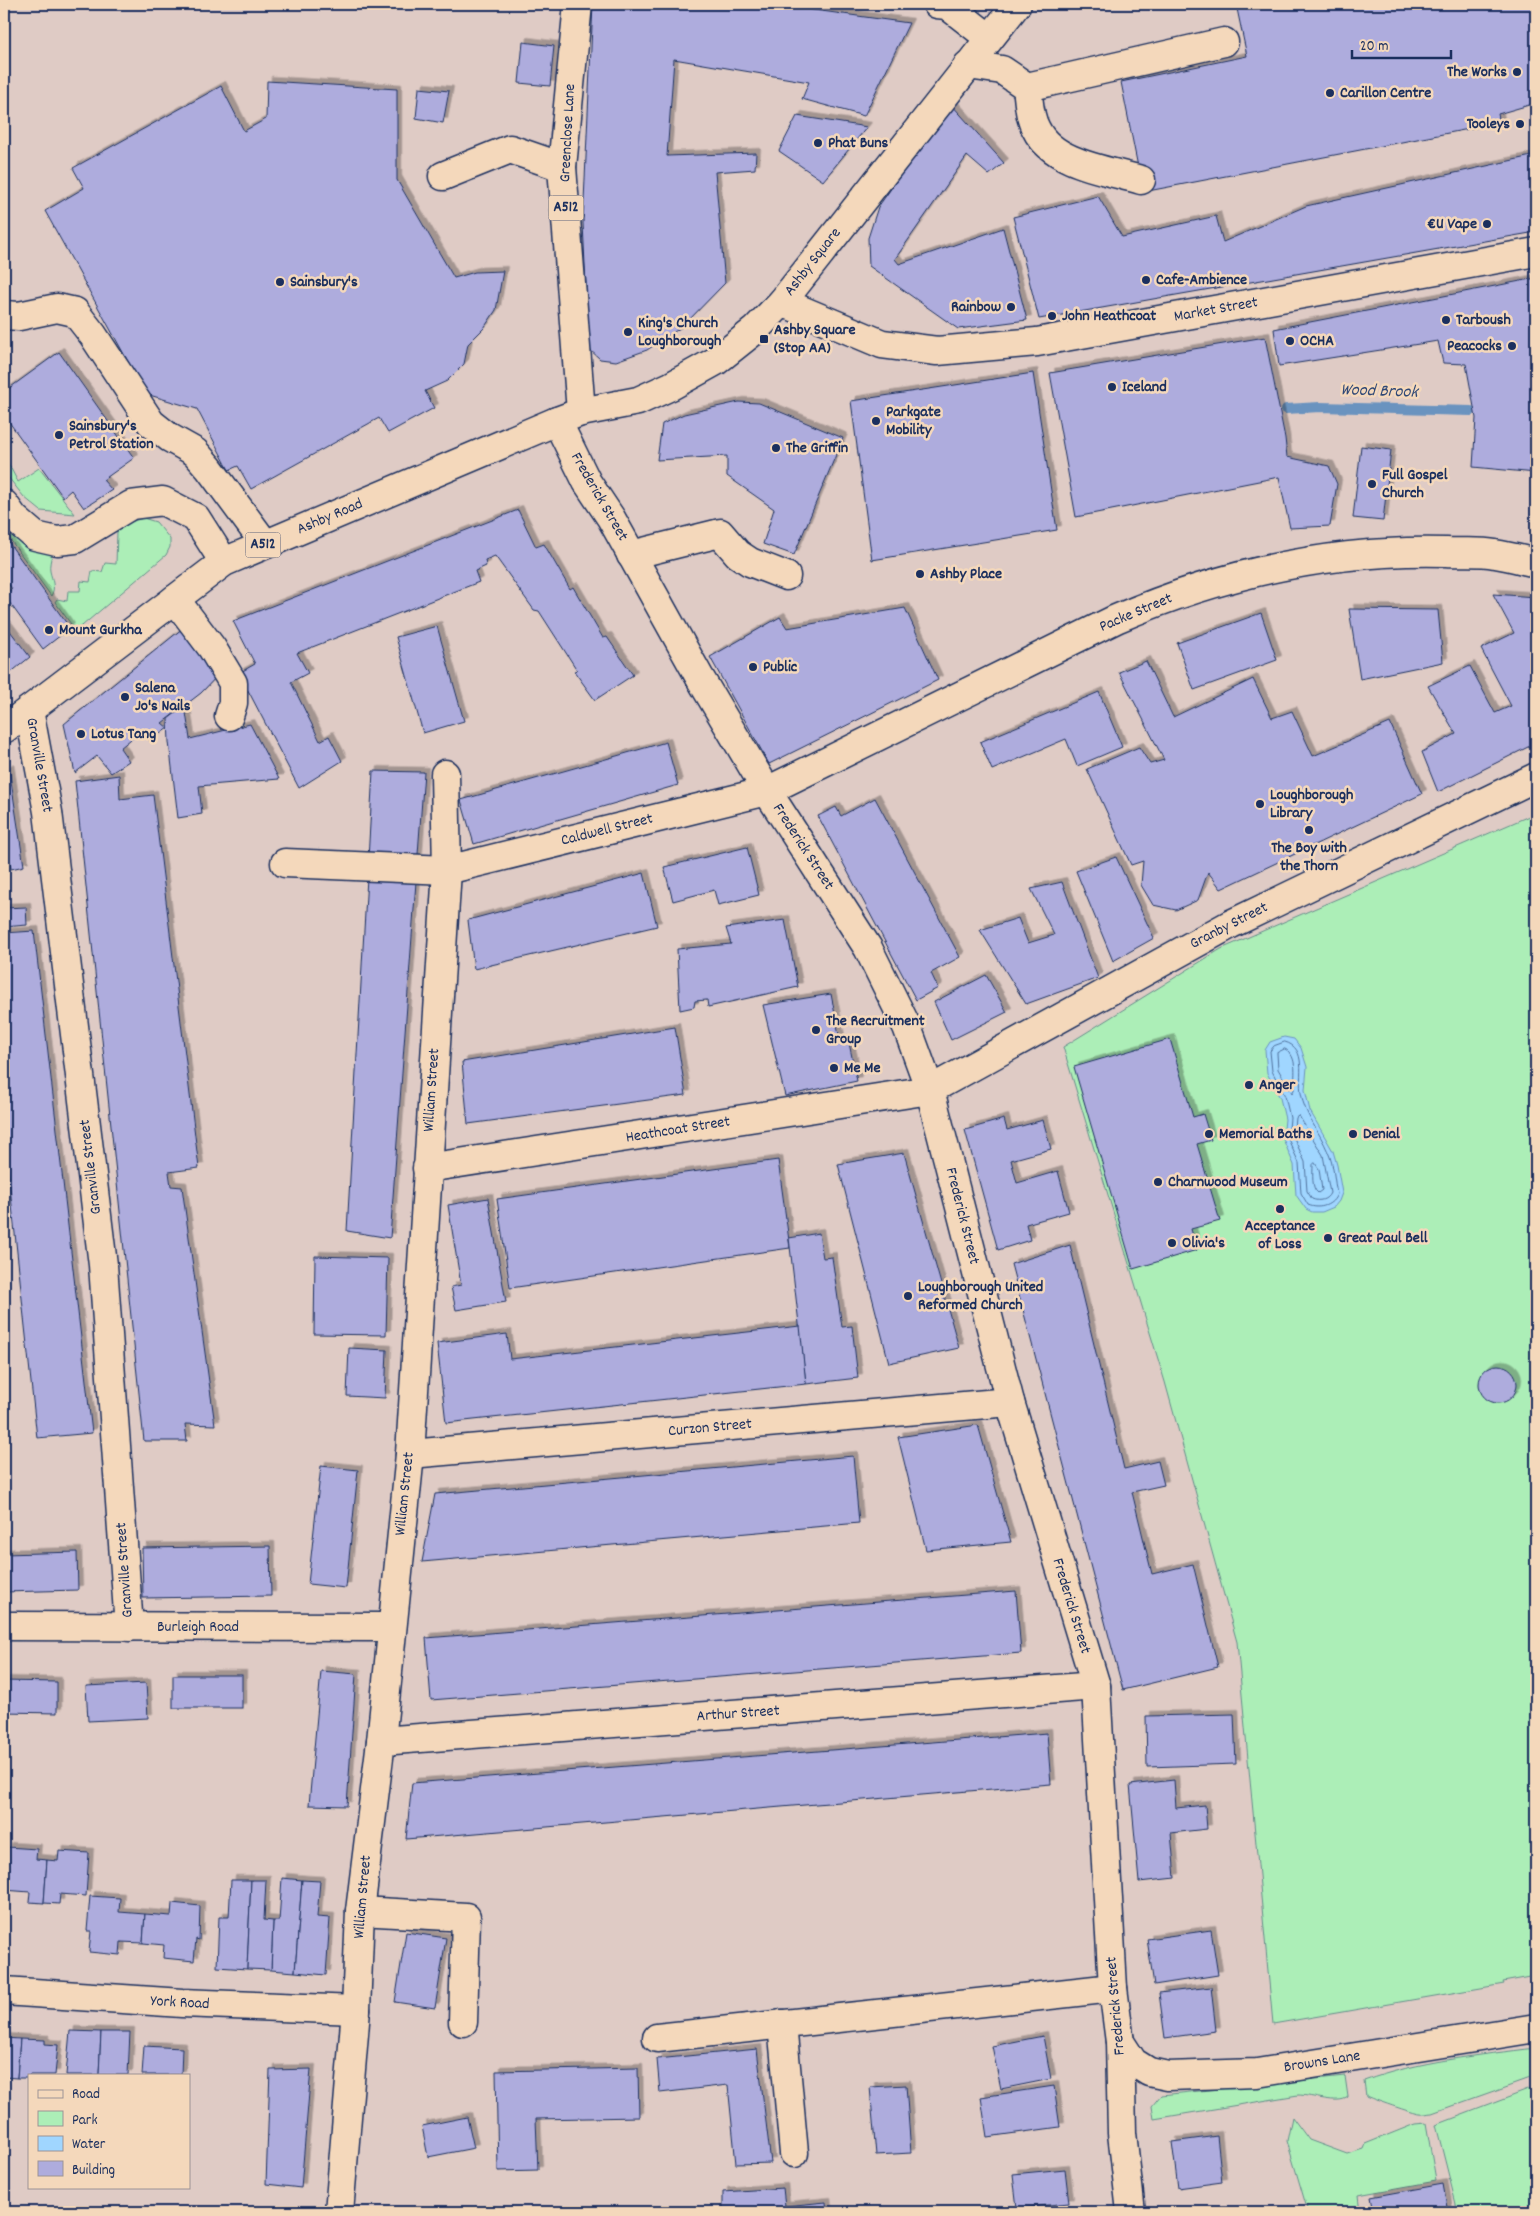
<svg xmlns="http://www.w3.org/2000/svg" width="1540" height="2216" font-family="Dekko,sans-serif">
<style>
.green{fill:#aceeb7;stroke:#648e8a}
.water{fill:#a0d6ff;stroke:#6b93bf}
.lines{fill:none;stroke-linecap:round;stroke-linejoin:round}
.shore{stroke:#50729e;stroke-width:1}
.stream{stroke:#6b93bf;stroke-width:10}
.building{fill:#aeacdd;stroke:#1b2f5e;filter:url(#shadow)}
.minor-casing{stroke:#1b2f5e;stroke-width:31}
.major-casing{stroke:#1b2f5e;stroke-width:31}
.minor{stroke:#f4d8bb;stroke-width:28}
.major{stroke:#f4d8bb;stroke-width:28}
.poi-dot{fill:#1b2f5e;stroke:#f4d8bb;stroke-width:2}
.labels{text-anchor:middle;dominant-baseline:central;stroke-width:5;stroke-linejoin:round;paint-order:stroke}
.shield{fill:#f4d8bb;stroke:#5c627a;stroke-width:1}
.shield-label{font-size:15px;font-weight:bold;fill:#1b2f5e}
.poi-label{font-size:16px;font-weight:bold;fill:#1b2f5e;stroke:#f4d8bb;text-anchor:start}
.street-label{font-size:16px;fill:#1b2f5e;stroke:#f4d8bb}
.water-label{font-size:18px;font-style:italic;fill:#2f4876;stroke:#f4d8bb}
</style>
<defs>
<filter id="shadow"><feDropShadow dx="4.5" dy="-4.5" stdDeviation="0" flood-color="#0004"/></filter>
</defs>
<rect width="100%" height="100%" fill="#dfcbc5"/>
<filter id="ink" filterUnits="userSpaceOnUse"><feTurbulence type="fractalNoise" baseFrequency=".02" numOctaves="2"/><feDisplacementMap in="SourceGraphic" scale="10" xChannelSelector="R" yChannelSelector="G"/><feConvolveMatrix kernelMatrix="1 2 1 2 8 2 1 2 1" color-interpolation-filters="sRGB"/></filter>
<g filter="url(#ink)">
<g class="green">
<path d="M4,432l4,31 10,19 21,-14 36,46 -34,-3 -17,-14 -20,-25z"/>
<path d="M143,518l13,4 14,17v8l-4,8 -90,76 -21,-29 2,-3 10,2 1,-10h12l1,-10 9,1 2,-11 10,1 3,-9 11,1 1,-32 7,-8z"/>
<path d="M4,523l48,31c-1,5 -3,11 -2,17 2,9 6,17 1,25l-47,-65z"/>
<path d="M1536,813v1163l-33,6 1,2 -231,40 -36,-382 -72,-260 -102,-335 158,-98z"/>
<path d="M1536,2048v28l-104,37c-4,0 -9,2 -12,1 -5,0 -51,-16 -54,-18l-2,-15c54,-20 115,-26 172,-33z"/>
<path d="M1345,2076l3,21c-10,8 -36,-2 -50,-2l-144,24 -2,-13 9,-11z"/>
<path d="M1536,2087v122l-17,3h-61l-22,-87z"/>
<path d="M1292,2117l17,23 38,14 16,-5 2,-5 50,-20 11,-1 10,58 -78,14 2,17h-52l-21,-71z"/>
</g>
<path class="water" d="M1284,1037l10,2 7,9 6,19 -2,23 5,21 23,40 4,14 5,28 -3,8 -5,6 -12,5h-10l-6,-3 -10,-14 -2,-30 -11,-26 2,-20 -5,-21 -13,-25 -2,-23 5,-8z"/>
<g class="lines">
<g class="shore">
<path d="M1285,1042c23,6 13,35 16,51 4,24 18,37 27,59 6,13 6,28 9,42 -4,11 -17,16 -29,11l-7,-12 -2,-30 -11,-24 2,-21 -5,-22 -13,-25 -2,-20 4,-5z"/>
<path d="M1285,1049c14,7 9,29 9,41l-2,3 -14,-24 -1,-16z"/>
<path d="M1299,1116l24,39 7,38c-3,7 -11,9 -18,6l-5,-8 -2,-29 -11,-24 2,-20z"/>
<path d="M1315,1163l4,6 3,21 -4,3c-7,-5 -5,-19 -5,-28z"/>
</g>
<path class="stream" d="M1286,409l34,-2 151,4"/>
</g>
<g class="building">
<path d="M593,4h177l139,19 -45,93 -62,-17 7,-17 -135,-23 -7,97 89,-3 -1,16 -40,3 10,111 -42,43 -36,24 -31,11 -16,-2 -11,-10 -6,-126z"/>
<path d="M1236,4h300v99l-38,11 2,9 -357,69 -22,-110 126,-26z"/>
<path d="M523,42l31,4 -4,40 -31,-3z"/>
<path d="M267,81l130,8v91l57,98 21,-6 28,-1 -7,39 -12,18 -16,16 -4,20 -17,17 -22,10 9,17 -46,25 -9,-15 -128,71 -13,-23 -9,4 -32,-61 -51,-15 -101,-183 39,-23 -11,-20 148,-82 23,45 22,-12z"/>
<path d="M419,88l30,3 -6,32 -27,-5z"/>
<path d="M951,104l53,59 -15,12 -22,-19 -72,103 4,5 104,-36 24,92 -69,9 -89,-63 -1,-28 10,-31z"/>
<path d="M797,116l70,11 -44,54 -44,-30z"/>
<path d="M1536,155v77l-497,87 -26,-102 85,-21 24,41 94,-21 7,26 83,-36z"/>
<path d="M1536,278v195l-63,-6 3,-49 -10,-54 -23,-1 -5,-22 -159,25 -5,-37z"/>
<path d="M1265,337l20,101 2,19 42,9 8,18 -7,42 -40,2 -11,-51 -203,40 -26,-144z"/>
<path d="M59,352l75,106 -31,22 9,10 -28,18 -13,-18 -8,7 -59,-82v-23z"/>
<path d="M1033,373l24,157 -185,30 -21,-159z"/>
<path d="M739,402l20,1 84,35 -49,117 -31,-11 11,-35 -47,-33v-20l-70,4 5,-36 22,-10z"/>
<path d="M1361,446l30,4 -8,71 -30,-3z"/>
<path d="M518,510l18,37 8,-3 26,45 3,-2 30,51 4,-1 26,38 -38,25 -21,-29 3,-1 -38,-59 -5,-1 -39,-54 -10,4 1,6 -11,5 4,11 -182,71 11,20 -17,9 29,59 9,-5 13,25 -43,27 -60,-115 16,-9 -22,-43z"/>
<path d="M4,536l66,92 -27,21 -39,-54 8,-6 -8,-11z"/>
<path d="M1493,594l43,3v146l-98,49 -16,-40 34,-18 -28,-48 42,-20 25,47 16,-7 -30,-57 33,-16z"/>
<path d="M905,608l33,72 -169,84 -59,-107 70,-40 7,11z"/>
<path d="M1349,609l89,1 5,52 -83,17z"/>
<path d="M1261,613l16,47 -83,30 -17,-47z"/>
<path d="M4,623l26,34 -26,21z"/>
<path d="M188,624l32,49 -19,20 -39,30 6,5 -18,13 -9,-10 -21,17 9,13 -18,12 -14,-17 -22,17 -11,-49z"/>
<path d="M437,626l27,95 -41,12 -27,-96z"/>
<path d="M1146,661l27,56 80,-38 19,39 20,-7 21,45 77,-33 32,71 -201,95 -13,-17 -10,28 -22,10 -23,-5 -12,-20 2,-24 -12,4 -44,-96 52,-22 11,17 14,-4 -45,-88z"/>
<path d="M1099,692l23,55 -45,19 -11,-27 -74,31 -12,-28z"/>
<path d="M185,706l5,33 60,-15 29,55 -80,7 3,28 -24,4 -9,-76 -1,-23z"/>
<path d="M666,742l12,43 -204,59 -13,-44z"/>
<path d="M9,768l15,98 -13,3 -7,-42v-55z"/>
<path d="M373,771l51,1 -34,466 -43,-7z"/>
<path d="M119,775l1,24 33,-4 46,373 -30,4 2,14 11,1 33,238 -30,-1 2,17h-43l-69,-660z"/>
<path d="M875,798l85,159 -29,16 7,15 -22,12 -98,-184 18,-9 5,9z"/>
<path d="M747,847l12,48 -41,10 -4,-15 -41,11 -9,-34z"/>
<path d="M1116,857l38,81 -41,23 -37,-90z"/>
<path d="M644,873l13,53 -183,43 -6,-49z"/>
<path d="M1062,882l36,96 -72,26 -46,-74 38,-12 10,25 26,-8 -23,-46z"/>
<path d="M26,907l1,18 -23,2v-19z"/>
<path d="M785,920l13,67 -90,20 -1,-7 -12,1 -1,6 -14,3 -3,-61 54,-5 -5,-16z"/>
<path d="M34,931l58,502 -55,5 -33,-307v-198z"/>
<path d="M986,975l21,37 -56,28 -17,-38z"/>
<path d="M831,994l10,51 8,-2 8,38 -72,15 -22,-91z"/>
<path d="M675,1027l11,68 -218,29 -6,-62z"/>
<path d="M1170,1039l23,78 10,-3 8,26 -14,4 23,77 -29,8 6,21 -64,19 -59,-202z"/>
<path d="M1004,1119l3,11 36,-10 8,29 -40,11 6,23 41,-12 11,41 -43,12 4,16 -32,10 -33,-120z"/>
<path d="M904,1153l55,195 -70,15 -51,-199z"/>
<path d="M778,1160l12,88 -280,40 -13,-89z"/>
<path d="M488,1198l18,104 -50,8 -5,-23 10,-2 -13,-80z"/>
<path d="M819,1233l4,25 9,-1 10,70 10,-1 6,52 -52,6 -17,-146z"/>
<path d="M1070,1245l54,224 34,-8 6,24 -32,7 20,82 41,-10 25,103 -95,23 -112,-426z"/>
<path d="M315,1256l73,2 -2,77 -72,-1z"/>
<path d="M800,1326l6,58 -360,39 -9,-80 70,-9 3,25z"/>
<path d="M349,1348l38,2 -2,48 -38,-2z"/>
<circle cx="1498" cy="1384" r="19"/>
<path d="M978,1425l33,117 -85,8 -28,-113z"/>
<path d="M853,1456l6,67 -437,39 13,-68z"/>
<path d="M321,1466l37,4 -12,118 -38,-4z"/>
<path d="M270,1546l1,50 -128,2 -1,-50z"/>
<path d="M77,1552l1,38 -74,2v-38z"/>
<path d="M1016,1591l5,62 -590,47 -5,-62z"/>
<path d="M321,1671l35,3 -9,132 -38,-1z"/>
<rect x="173" y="1675" width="69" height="33"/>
<path d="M4,1681l53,1v31l-53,-1z"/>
<path d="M146,1683l2,35 -60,3 -2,-35z"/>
<path d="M1234,1714l2,50 -89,3 -1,-51z"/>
<path d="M1047,1733l4,51 -645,55 6,-56z"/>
<path d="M1174,1780l2,28 29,-3 2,24 -36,4 4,45 -36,4 -9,-97z"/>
<path d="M7,1847l30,2 -1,10 11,1 -3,43 -15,-1 1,-10 -26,-2z"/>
<path d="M59,1851l30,2 -3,43 -26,-2 -1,10 -15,-1 3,-43 11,1z"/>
<path d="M282,1878l20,2 -7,92 -24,-2 2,-49h6z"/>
<path d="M231,1880h20l-4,89 -30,-2 2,-50h10z"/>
<path d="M251,1880h15l-2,40 9,1 -2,49 -24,-1z"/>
<path d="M302,1880l18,1 -3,36 13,1 -4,57 -31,-3z"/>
<path d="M90,1896l30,2 -1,14 26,2 -2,29 -22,-1 -1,13 -31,-3 2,-21h-4z"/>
<path d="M172,1903l28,3 -1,34 -3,-1 -2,22 -31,-3 1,-13 -21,-2 2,-29 26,2z"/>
<path d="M1211,1930l7,45 -64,10 -7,-46z"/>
<path d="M406,1932l40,6 -11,70 -40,-6z"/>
<path d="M1211,1987l5,44 -51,7 -6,-45z"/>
<path d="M70,2031l31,1 -2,43h-33z"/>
<path d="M101,2032h29l-2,43h-29z"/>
<path d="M1043,2036l8,43 -50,10 -9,-43z"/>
<path d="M4,2038l16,1 -3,39 -13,-1z"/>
<path d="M20,2039l25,1v4l13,1 -3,30h-26v3h-12z"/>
<path d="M144,2046l38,2 -1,27h-39z"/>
<path d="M757,2049l14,114 -35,1 -8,-79 -68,8 -3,-34z"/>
<path d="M638,2068l1,49 -103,2 2,51 -40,1 -2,-100z"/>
<path d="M311,2069l-10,119 -35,-4 4,-114z"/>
<path d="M906,2085l5,68 -35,2 -6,-68z"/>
<path d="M1054,2086l6,41 -73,10 -6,-40z"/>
<path d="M467,2117l7,31 -46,9 -6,-31z"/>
<path d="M1217,2136l5,46 -44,6 -6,-46z"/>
<path d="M1065,2169l4,34 -52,5 -4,-34z"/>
<path d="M1443,2184l5,28h-74l-3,-15z"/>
<path d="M783,2188l2,18 41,-4 1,10h-104v-20z"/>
</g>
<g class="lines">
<defs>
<g id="minor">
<path d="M937,4l10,1 41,32"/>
<path d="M968,65l34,5 25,17c2,14 2,30 9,42 17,35 71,41 105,51"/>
<path d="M1027,87l197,-45"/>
<path d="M443,176l67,-27 52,18"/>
<path d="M782,302l100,42 55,7 100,-9 499,-90"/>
<path d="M4,315l15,1 38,-8 18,4 18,23 58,88 19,15 25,14 14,16 56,76"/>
<path d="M557,421l30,61 24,36 89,160 67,113 101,157 39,79 23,63 80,312 86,284 17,302 7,54 2,91 9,79"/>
<path d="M4,504l10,14 21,18 22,5 18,-2 56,-34 32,-4 33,17 28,44"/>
<path d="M631,555l89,-22 18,21 12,8 36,14"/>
<path d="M175,599l37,49 21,35v20l-4,13"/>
<path d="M29,710l19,102 55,453 26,362"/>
<path d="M285,863l162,7 320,-79 349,-172c104,-45 216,-70 330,-67 16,1 34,-1 49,2 14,2 28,6 41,9"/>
<path d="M427,1168l503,-78 301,-166 305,-147"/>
<path d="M410,1454l600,-52"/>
<path d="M4,1626l388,1"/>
<path d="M381,1741l715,-55"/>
<path d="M360,1911l106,6 -3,105"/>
<path d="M4,1991l178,12 174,7"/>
<path d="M782,2024l12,129"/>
<path d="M657,2038l456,-50"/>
<path d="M1120,2042l13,20 16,10 19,4 89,-3 279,-45"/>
<path d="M339,2212l17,-202 4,-99 21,-170 29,-287 37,-584 -2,-96"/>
</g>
<g id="major">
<path d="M578,4l-16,163 19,245"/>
<path d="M4,729l220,-167 333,-141 24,-9 57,-11 33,-15 45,-25 39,-31 27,-28 235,-298"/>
</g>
</defs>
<use href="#minor" class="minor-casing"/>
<use href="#major" class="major-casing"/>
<use href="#minor" class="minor"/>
<use href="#major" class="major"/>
</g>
</g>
<g class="poi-dot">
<circle cx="1517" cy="72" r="5"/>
<circle cx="1330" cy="93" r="5"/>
<circle cx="1520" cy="124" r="5"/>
<circle cx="818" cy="143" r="5"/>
<circle cx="1487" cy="224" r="5"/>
<circle cx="1146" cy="280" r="5"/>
<circle cx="280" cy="282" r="5"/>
<circle cx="1011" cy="307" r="5"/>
<circle cx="1052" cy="316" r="5"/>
<circle cx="1446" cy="320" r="5"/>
<circle cx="628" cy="332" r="5"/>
<rect x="759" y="334" width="10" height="10" rx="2.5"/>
<circle cx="1290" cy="341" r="5"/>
<circle cx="1512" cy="346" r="5"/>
<circle cx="1112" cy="387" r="5"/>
<circle cx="876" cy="421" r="5"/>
<circle cx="59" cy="435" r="5"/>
<circle cx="776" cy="448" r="5"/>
<circle cx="1372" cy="484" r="5"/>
<circle cx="920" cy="574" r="5"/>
<circle cx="49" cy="630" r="5"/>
<circle cx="753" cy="667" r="5"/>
<circle cx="125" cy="697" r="5"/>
<circle cx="81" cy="734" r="5"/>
<circle cx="1260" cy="804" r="5"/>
<circle cx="1309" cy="830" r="5"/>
<circle cx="816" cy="1030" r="5"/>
<circle cx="834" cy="1068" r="5"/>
<circle cx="1249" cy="1085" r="5"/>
<circle cx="1209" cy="1134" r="5"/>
<circle cx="1353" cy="1134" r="5"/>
<circle cx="1158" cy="1182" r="5"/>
<circle cx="1280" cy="1209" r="5"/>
<circle cx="1328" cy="1238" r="5"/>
<circle cx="1172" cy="1243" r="5"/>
<circle cx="908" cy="1296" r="5"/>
</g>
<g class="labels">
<g class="shield">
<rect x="548.5" y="195.5" width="35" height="25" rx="4"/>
<rect x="245.5" y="532.5" width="35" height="25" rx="4"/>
</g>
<g class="shield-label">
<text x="566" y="208">A512</text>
<text x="263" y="545">A512</text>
</g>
<g class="poi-label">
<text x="1507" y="72" text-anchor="end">The Works</text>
<text x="1340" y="93">Carillon Centre</text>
<text x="1510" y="124" text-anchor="end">Tooleys</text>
<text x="828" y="143">Phat Buns</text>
<text x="1477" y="224" text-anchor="end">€U Vape</text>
<text x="1156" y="280">Cafe-Ambience</text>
<text x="290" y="282">Sainsbury's</text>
<text x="1001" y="307" text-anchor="end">Rainbow</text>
<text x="1062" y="316">John Heathcoat</text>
<text x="1456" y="320">Tarboush</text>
<text x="638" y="323">King's Church<tspan x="638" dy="18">Loughborough</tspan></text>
<text x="774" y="330">Ashby Square<tspan x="774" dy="18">(Stop AA)</tspan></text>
<text x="1300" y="341">OCHA</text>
<text x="1502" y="346" text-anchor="end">Peacocks</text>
<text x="1122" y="387">Iceland</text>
<text x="886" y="412">Parkgate<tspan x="886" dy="18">Mobility</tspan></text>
<text x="69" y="426">Sainsbury's<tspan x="69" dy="18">Petrol Station</tspan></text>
<text x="786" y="448">The Griffin</text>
<text x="1382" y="475">Full Gospel<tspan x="1382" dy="18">Church</tspan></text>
<text x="930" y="574">Ashby Place</text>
<text x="59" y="630">Mount Gurkha</text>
<text x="763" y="667">Public</text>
<text x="135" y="688">Salena<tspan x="135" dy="18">Jo's Nails</tspan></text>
<text x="91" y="734">Lotus Tang</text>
<text x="1270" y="795">Loughborough<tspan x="1270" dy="18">Library</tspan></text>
<text x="1309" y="848" text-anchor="middle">The Boy with<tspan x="1309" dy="18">the Thorn</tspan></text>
<text x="826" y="1021">The Recruitment<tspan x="826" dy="18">Group</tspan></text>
<text x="844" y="1068">Me Me</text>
<text x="1259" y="1085">Anger</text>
<text x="1219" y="1134">Memorial Baths</text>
<text x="1363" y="1134">Denial</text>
<text x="1168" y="1182">Charnwood Museum</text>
<text x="1280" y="1226" text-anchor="middle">Acceptance<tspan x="1280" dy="18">of Loss</tspan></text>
<text x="1338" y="1238">Great Paul Bell</text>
<text x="1182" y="1243">Olivia's</text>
<text x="918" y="1287">Loughborough United<tspan x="918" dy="18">Reformed Church</tspan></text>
</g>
<g class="street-label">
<text transform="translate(568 133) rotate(-87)">Greenclose Lane</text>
<text transform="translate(813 262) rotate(-52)">Ashby Square</text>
<text transform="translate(1216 310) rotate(-10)">Market Street</text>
<text transform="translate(599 497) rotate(60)">Frederick Street</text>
<text transform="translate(330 517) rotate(-23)">Ashby Road</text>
<text transform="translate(1136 613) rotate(-23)">Packe Street</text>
<text transform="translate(39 765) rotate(80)">Granville Street</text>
<text transform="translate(607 830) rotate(-14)">Caldwell Street</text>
<text transform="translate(803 847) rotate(57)">Frederick Street</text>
<text transform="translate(1229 926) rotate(-27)">Granby Street</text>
<text transform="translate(432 1090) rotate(-86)">William Street</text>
<text transform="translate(678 1130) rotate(-9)">Heathcoat Street</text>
<text transform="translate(91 1167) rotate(-97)">Granville Street</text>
<text transform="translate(962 1216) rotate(76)">Frederick Street</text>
<text transform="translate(710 1428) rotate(-5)">Curzon Street</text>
<text transform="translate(405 1494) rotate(-84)">William Street</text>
<text transform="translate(125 1570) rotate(-94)">Granville Street</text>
<text transform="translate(1071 1606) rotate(73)">Frederick Street</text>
<text x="198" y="1627">Burleigh Road</text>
<text transform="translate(738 1714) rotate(-4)">Arthur Street</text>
<text transform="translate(363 1897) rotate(-85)">William Street</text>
<text transform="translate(180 2003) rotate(3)">York Road</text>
<text transform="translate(1116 2006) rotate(-95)">Frederick Street</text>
<text transform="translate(1322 2062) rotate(-9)">Browns Lane</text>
</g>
<g class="water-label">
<text transform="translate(1379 392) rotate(2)">Wood Brook</text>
</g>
</g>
<rect width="1540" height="2216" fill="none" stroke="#f4d8bb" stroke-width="20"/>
<rect x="10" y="10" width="1520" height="2196" fill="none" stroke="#1b2f5e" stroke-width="2" filter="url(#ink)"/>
<rect x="28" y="2074" width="162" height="115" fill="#f4d8bb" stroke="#9d9496"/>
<rect x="38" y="2090" width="25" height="8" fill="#f4d8bb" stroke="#9d9496"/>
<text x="72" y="2098" font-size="15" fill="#1b2f5e">Road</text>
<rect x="38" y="2111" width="25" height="15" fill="#aceeb7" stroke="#9d9496"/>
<text x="72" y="2124" font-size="15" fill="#1b2f5e">Park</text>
<rect x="38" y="2136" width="25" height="15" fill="#a0d6ff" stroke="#9d9496"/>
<text x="72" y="2148" font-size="15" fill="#1b2f5e">Water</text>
<rect x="38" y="2161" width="25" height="15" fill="#aeacdd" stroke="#9d9496"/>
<text x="72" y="2174" font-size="15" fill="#1b2f5e">Building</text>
<path d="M1352 50v8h99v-8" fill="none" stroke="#1b2f5e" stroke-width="2.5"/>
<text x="1360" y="50" font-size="15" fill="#1b2f5e" stroke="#f4d8bb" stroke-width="4" paint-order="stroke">20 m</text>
</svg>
